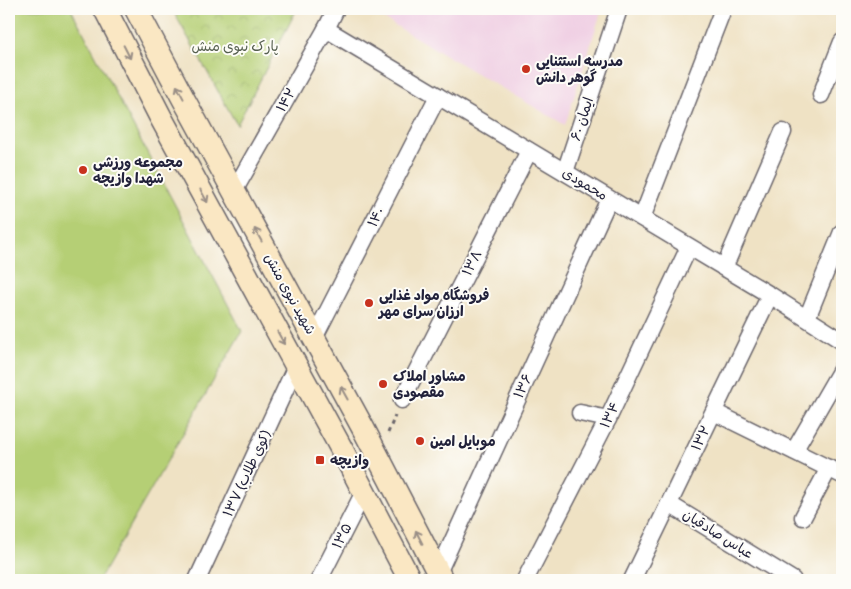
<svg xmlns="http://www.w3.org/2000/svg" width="851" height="589" font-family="Pangolin,'Playpen Sans Arabic',sans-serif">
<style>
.built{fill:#f0d0e4}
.park{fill:url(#park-crowns);stroke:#6c7858}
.pitch{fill:#b5cf75;stroke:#6c7858}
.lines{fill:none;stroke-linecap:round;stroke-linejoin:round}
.minor-casing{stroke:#6a656b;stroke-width:19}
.secondary-casing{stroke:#6a656b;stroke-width:25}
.path{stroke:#6a656b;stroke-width:3;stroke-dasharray:4 4;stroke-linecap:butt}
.minor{stroke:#fff;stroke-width:16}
.secondary{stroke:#fae7c3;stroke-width:22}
.oneway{stroke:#998e86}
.poi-dot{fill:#c8321e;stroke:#fdfcf7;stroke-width:2}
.labels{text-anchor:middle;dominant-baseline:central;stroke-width:4;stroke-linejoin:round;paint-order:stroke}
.park-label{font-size:14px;fill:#555f4f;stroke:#fdfcf7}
.poi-label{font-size:14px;font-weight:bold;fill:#22223b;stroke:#fdfcf7;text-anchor:start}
.street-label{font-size:14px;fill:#22223b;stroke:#fdfcf7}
</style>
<defs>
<pattern id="park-crowns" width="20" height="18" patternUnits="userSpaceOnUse" patternTransform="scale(1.25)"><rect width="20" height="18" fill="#b5cf75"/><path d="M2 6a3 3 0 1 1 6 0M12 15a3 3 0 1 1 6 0" fill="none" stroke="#9bb166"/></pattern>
</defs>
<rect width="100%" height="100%" fill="#fdfcf7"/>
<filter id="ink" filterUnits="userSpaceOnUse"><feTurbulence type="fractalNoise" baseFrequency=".02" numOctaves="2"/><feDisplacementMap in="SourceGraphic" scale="10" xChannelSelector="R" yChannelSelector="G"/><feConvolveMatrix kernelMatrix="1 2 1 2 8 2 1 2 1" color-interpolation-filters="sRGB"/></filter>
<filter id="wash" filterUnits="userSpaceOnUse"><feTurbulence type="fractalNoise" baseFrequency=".0096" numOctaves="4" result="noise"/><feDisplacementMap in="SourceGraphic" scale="20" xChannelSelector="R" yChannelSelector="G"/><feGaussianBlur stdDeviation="1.12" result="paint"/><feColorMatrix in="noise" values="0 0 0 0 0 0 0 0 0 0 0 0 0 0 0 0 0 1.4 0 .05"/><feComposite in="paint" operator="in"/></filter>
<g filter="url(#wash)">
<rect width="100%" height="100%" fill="#efe2c4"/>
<path class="built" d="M367,9h235l-37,116z"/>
<path class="park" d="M172,9h125l-60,116z"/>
<path class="pitch" d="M9,9h62l171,322 -143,249h-90z"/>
</g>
<g filter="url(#ink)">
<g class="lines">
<defs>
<g id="minor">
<path d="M326,29l444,266 72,46"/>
<path d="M821,95l21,-53"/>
<path d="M565,172l54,-163"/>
<path d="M234,191l92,-162 10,-20"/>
<path d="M642,218l81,-209"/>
<path d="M724,268l59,-136"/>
<path d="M807,318l35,-86"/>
<path d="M314,338l124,-242"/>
<path d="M402,400l127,-249"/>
<path d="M714,412l128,63"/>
<path d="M580,413l28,6"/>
<path d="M794,451l48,-83"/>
<path d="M669,504l124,76"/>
<path d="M803,517l26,-49"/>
<path d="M438,573l171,-374"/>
<path d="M197,580l99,-214"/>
<path d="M319,580l45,-88"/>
<path d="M525,580l83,-161 81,-172"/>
<path d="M632,580l138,-285"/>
</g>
<g id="secondary">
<path d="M105,9l55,107 181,332 69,132"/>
<path d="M136,9l47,89 180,330 79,152"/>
</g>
</defs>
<use href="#minor" class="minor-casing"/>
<use href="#secondary" class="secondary-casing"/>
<path class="path" d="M388,433l7,-17"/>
<use href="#minor" class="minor"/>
<use href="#secondary" class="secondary"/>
</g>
<defs><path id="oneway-shaft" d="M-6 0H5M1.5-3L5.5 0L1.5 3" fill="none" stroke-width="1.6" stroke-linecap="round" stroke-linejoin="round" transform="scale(1.25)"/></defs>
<g class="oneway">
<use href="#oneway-shaft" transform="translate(127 52) rotate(63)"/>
<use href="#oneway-shaft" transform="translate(180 92) rotate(-118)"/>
<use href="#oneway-shaft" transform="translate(204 196) rotate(61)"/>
<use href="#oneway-shaft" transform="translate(258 235) rotate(-119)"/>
<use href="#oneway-shaft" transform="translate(281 338) rotate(61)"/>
<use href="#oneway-shaft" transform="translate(344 393) rotate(-119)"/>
<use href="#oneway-shaft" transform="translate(419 537) rotate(-117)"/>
</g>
</g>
<g class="poi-dot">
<circle cx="526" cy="69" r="5"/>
<circle cx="83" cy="170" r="5"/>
<circle cx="369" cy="303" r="5"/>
<circle cx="383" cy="384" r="5"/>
<circle cx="420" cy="441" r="5"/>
<rect x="315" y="455" width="10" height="10" rx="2.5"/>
</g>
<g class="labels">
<g class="park-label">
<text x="235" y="46">پارک نبوی منش</text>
</g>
<g class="poi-label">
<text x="536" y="61">مدرسه استثنایی<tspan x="536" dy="16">گوهر دانش</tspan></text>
<text x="93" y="162">مجموعه ورزشی<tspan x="93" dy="16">شهدا وازیچه</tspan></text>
<text x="379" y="295">فروشگاه مواد غذایی<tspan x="379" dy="16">ارزان سرای مهر</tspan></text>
<text x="393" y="376">مشاور املاک<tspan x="393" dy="16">مقصودی</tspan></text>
<text x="430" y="441">موبایل امین</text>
<text x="330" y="460">وازیچه</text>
</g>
<g class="street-label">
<text transform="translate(286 100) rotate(-60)">۱۴۲</text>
<text transform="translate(582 119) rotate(-72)">ایمان ۶۰</text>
<text transform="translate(585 184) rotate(31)">محمودی</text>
<text transform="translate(376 217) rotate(-63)">۱۴۰</text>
<text transform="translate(472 263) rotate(-63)">۱۳۸</text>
<text transform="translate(290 294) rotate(61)">شهید نبوی منش</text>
<text transform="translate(523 386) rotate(-65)">۱۳۶</text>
<text transform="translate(610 415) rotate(-64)">۱۳۴</text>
<text transform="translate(701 438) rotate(-64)">۱۳۲</text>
<text transform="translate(247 473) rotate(-65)">۱۳۷ (کوی طلاب)</text>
<text transform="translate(718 534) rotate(32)">عباس صادقیان</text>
<text transform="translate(342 536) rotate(-63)">۱۳۵</text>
</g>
</g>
<rect width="851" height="589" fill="none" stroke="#fdfcf7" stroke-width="30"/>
</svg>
